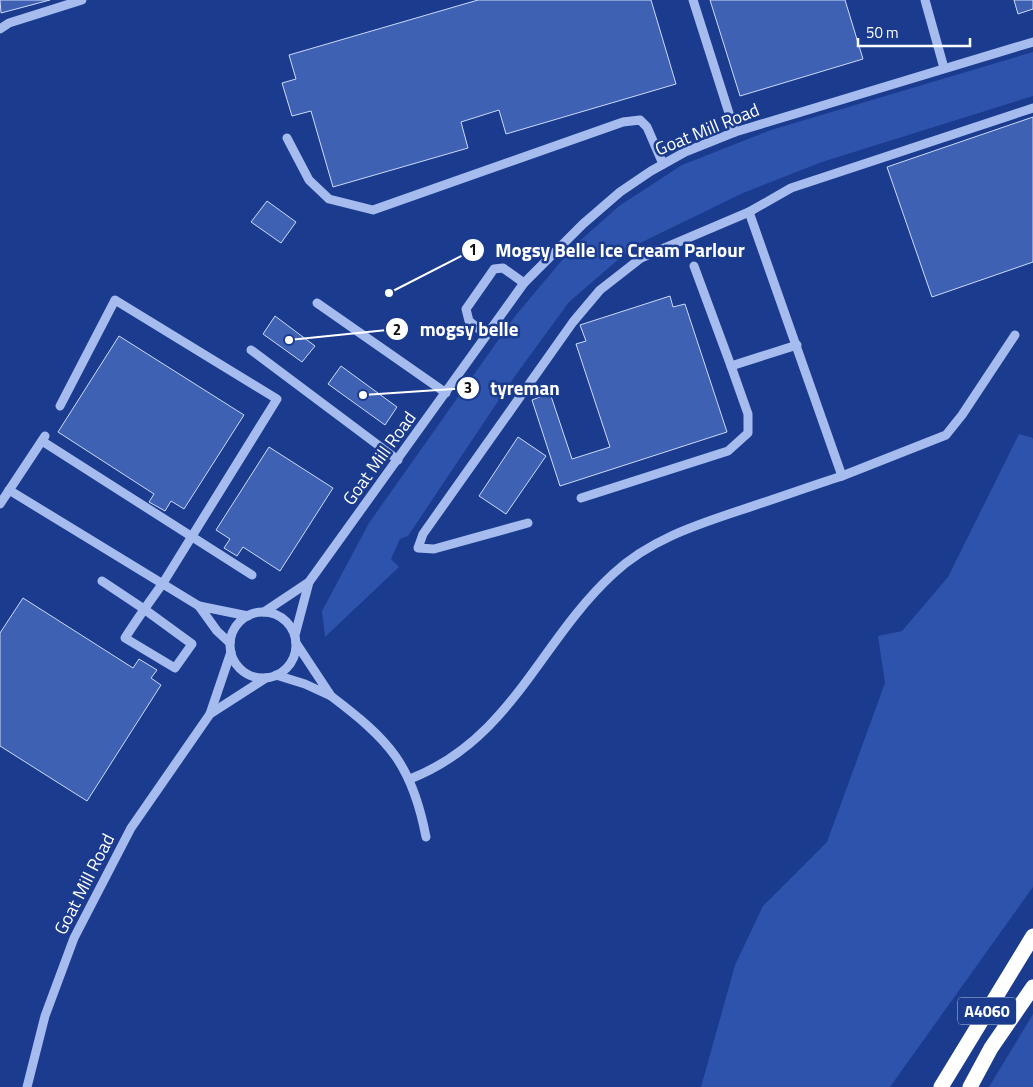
<svg xmlns="http://www.w3.org/2000/svg" width="1033" height="1087" font-family="'Titillium Web',sans-serif">
<style>
.green{fill:#2d53ac}
.building{fill:#3e61b4;stroke:#ccdafa}
.lines{fill:none;stroke-linecap:round;stroke-linejoin:round}
.minor{stroke:#a6bcee;stroke-width:9}
.highway{stroke:#fff;stroke-width:15}
.labels{text-anchor:middle;dominant-baseline:central;stroke-width:5;stroke-linejoin:round;paint-order:stroke}
.shield{fill:#1a3b8e;stroke:#bac4dd;stroke-width:1}
.shield-label{font-size:16px;font-weight:bold;fill:#fff}
.street-label{font-size:18px;fill:#fff;stroke:#1a3b8e}
.leader{fill:none;stroke:#fff;stroke-width:2}
.callout-dot{fill:#fff;stroke:#1a3b8e;stroke-width:2}
.mark-label{font-size:15px;text-anchor:middle;font-weight:bold;fill:#111}
.callout-label{font-size:19px;text-anchor:middle;font-weight:bold;fill:#fff;stroke:#1a3b8e;stroke-width:5;stroke-linejoin:round;paint-order:stroke}
</style>
<rect width="100%" height="100%" fill="#1a3b8e"/>
<g class="green">
<path d="M1033,52v44l-211,66 -79,31 -109,53 -65,56 -54,74 -107,160 -8,3 -9,20 8,8 -74,70 -3,-26 47,-88 147,-208 57,-68 46,-41 63,-41 89,-35z"/>
<path d="M1019,434l14,4v449l-143,200h-189l34,-122 28,-59 64,-64 58,-159 -7,-47 24,-5 46,-54z"/>
<path d="M1033,1014v73h-44z"/>
</g>
<g class="building">
<path d="M0,0h50l-49,13z"/>
<path d="M478,0h173l25,84 -170,50 -7,-24 -38,12 7,26 -135,39 -22,-76 -19,5 -10,-33 14,-4 -7,-24z"/>
<path d="M710,0h135l18,59 -123,37z"/>
<path d="M1014,0h19v9l-15,5z"/>
<path d="M1033,117v145l-101,35 -45,-130z"/>
<path d="M267,201l29,21 -15,21 -30,-21z"/>
<path d="M670,296l3,11 12,-3 42,128 -167,54 -28,-86 18,-7 22,66 38,-12 -34,-103 10,-3 -6,-16z"/>
<path d="M275,316l40,30 -13,16 -39,-28z"/>
<path d="M119,336l125,79 -60,94 -13,-8 -6,10 -16,-9 5,-8 -96,-62z"/>
<path d="M341,366l56,41 -12,18 -57,-41z"/>
<path d="M518,437l28,19 -40,58 -27,-18z"/>
<path d="M269,447l64,41 -53,83 -37,-24 -6,9 -13,-8 6,-9 -14,-9z"/>
<path d="M23,598l110,70 6,-9 18,11 -6,8 10,7 -74,116 -87,-55v-113z"/>
</g>
<g class="lines">
<g class="minor">
<path d="M693,0l42,132"/>
<path d="M925,0l19,68"/>
<path d="M0,29l9,-6 73,-23"/>
<path d="M287,138l22,42 20,19 44,11 250,-88 17,-2 7,7 16,37"/>
<path d="M694,266l37,100 66,-21"/>
<path d="M317,303l129,90"/>
<path d="M485,334l-16,-13 -3,-12 28,-40 9,-1 21,15"/>
<path d="M251,350l147,110"/>
<path d="M60,406l55,-106 162,99 -114,184c-13,18 -26,36 -38,55l50,30 17,-24 -48,-35 -42,-28"/>
<path d="M42,441l210,134"/>
<path d="M842,476l104,-41 16,-20 53,-80"/>
<path d="M9,490l190,116"/>
<path d="M581,498l147,-47 20,-18v-19l-17,-48"/>
<path d="M0,504l45,-68"/>
<path d="M528,523l-94,26 -16,-1 5,-14 150,-212 27,-32 41,-32 108,-46"/>
<path d="M264,612l45,-30 215,-299 59,-59 37,-32 31,-21 34,-19 50,-20 298,-90"/>
<circle cx="263" cy="645" r="33"/>
<path d="M295,635l14,-53"/>
<path d="M230,643l-13,-12 -18,-25 49,10"/>
<path d="M276,675l29,9 26,12 -35,-53"/>
<path d="M331,696c58,44 81,68 95,141"/>
<path d="M210,714l56,-36"/>
<path d="M410,779c102,-40 129,-137 203,-205 36,-34 83,-49 128,-64 34,-11 67,-23 101,-34l-93,-264 42,-24 242,-80"/>
<path d="M27,1087l18,-71 29,-78 57,-110 79,-114 21,-62"/>
</g>
<g class="highway">
<path d="M941,1087l92,-151"/>
<path d="M970,1087l21,-39 42,-61"/>
</g>
</g>
<g class="labels">
<rect class="shield" x="958" y="997.5" width="58" height="27" rx="4"/>
<g class="shield-label">
<text x="987" y="1011">A4060</text>
</g>
<g class="street-label">
<text transform="translate(707 129) rotate(-22)">Goat Mill Road</text>
<text transform="translate(379 458) rotate(-54)">Goat Mill Road</text>
<text transform="translate(84 884) rotate(-63)">Goat Mill Road</text>
</g>
</g>
<path class="leader" d="M389 293L473 250M289 340L397 329M363 395L468 388"/>
<g class="callout-dot">
<circle cx="389" cy="293" r="5"/>
<circle cx="289" cy="340" r="5"/>
<circle cx="363" cy="395" r="5"/>
<circle cx="473" cy="250" r="12"/>
<circle cx="397" cy="329" r="12"/>
<circle cx="468" cy="388" r="12"/>
</g>
<g class="mark-label">
<text x="473" y="255">1</text>
<text x="397" y="335">2</text>
<text x="468" y="393">3</text>
</g>
<g class="callout-label">
<text x="620" y="257">Mogsy Belle Ice Cream Parlour</text>
<text x="469" y="336">mogsy belle</text>
<text x="525" y="395">tyreman</text>
</g>
<path d="M858 38v8h112v-8" fill="none" stroke="#ffffff" stroke-width="2.5"/>
<text x="866" y="38" font-size="15" fill="#ffffff" stroke="#1a3b8e" stroke-width="4" paint-order="stroke">50 m</text>
</svg>
